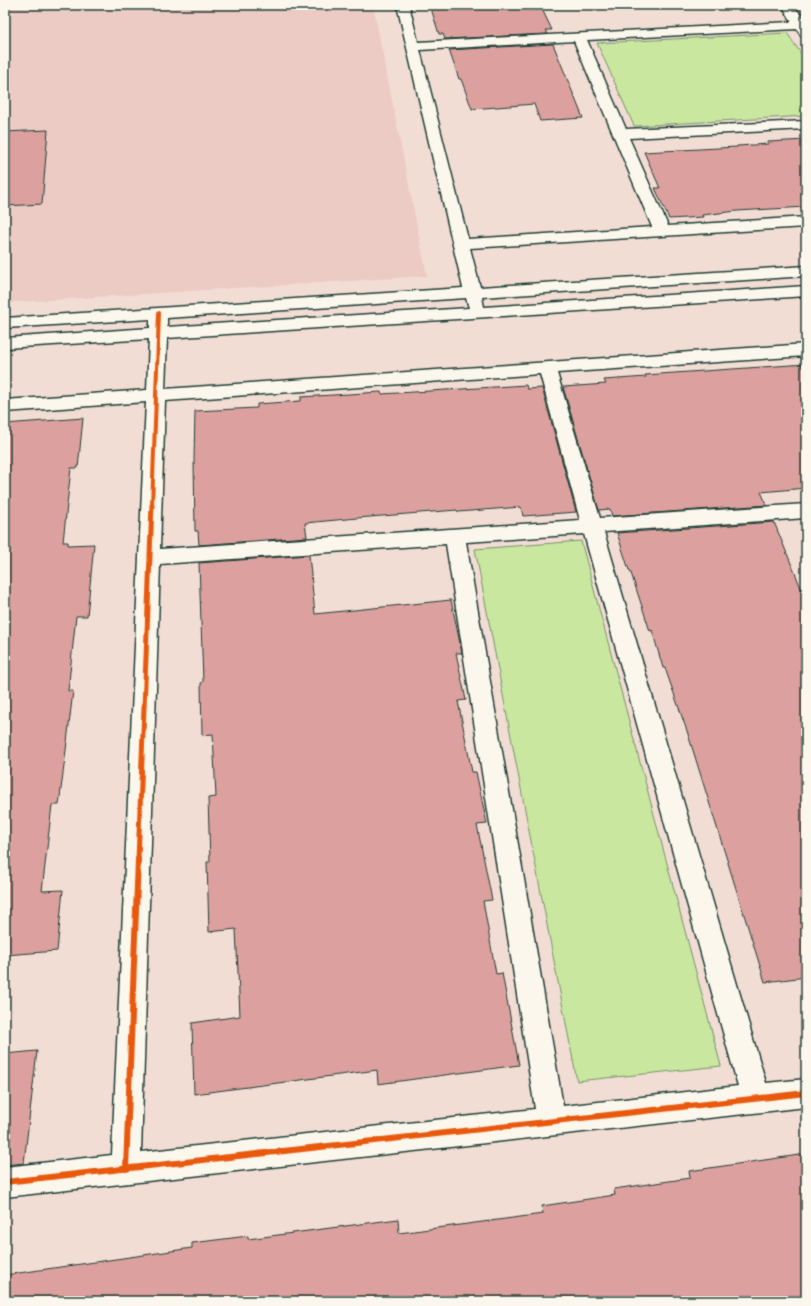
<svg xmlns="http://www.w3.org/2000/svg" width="811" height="1306" font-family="Kalam,sans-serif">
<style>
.built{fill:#ebcbc4}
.green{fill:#c9e79f;stroke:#74926a}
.building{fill:#dca19e;stroke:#1f3d34}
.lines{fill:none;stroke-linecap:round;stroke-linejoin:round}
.minor-casing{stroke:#1f3d34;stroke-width:3}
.minor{fill:#fbf7ec;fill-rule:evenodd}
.cycleway-far2-casing{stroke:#fbf7ec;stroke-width:6}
.cycleway-far1-casing{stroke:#fbf7ec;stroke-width:8}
.cycleway-casing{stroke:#fbf7ec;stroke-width:9}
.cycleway-far2{stroke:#e8590c;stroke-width:4}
.cycleway-far1{stroke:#e8590c;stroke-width:5}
.cycleway{stroke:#e8590c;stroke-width:6}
</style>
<rect width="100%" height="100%" fill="#f2ddd5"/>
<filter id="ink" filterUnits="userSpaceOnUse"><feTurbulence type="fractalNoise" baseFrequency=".025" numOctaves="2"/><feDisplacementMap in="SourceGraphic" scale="8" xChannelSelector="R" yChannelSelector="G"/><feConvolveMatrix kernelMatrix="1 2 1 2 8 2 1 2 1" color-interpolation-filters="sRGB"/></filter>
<g filter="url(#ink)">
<path class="built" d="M5,5h368l54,271 -422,27z"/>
<g class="green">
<path d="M787,33l19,28v55l-172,10 -37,-83z"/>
<path d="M581,541l140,525 -144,15 -102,-532z"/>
</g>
<g class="building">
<path d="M430,5h110l12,25h-6l2,4 -103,5 -2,-5h-4z"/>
<path d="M553,44l30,74 -43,3 -6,-17 -62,5 -11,-30h-2l-10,-29z"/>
<path d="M48,130l-6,74 -37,2v-74z"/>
<path d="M806,140v67l-69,4 -35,4 1,2 -34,2 -14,-31h5l-16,-36 93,-5v-1l31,-2 -1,-2z"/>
<path d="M806,364v124l-45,4 6,13 -155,11 -2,-7 -11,1 -36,-123 43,-3 -2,-4 42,-3 -1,-2z"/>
<path d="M526,385l1,4 15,-1 34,124 -53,4 -2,-9 -63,5 -1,-2 -100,8 -52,5 2,14 -108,8 -1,-14h-3l-1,-70 1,-50 62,-3v-4l44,-3v-4l80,-5 1,2z"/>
<path d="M83,418l-5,50h-7l-8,74h5v3l26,-1 -7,72h-11l-8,75h5l-6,51 -8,63h-7l-10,86 21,-1 -6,61 -52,4v-531z"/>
<path d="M774,522l32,78v377l-41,5 -78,-251 -22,-63h-2l-11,-38 -2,1 -20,-61h-1l-12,-37z"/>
<path d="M309,555l6,59 136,-14 11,53h-6l10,47 -8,1 14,71h4l11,52 -10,1 15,75 -9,1 13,73 6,-1 17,92 -141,19 -1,-14 -183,24 -2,-71 48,-7 -4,-87 -27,3 -2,-70h3l-2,-64 8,-1 -3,-63 -11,1 -1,-52 2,-1 -4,-119z"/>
<path d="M37,1051l-13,112 -19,2v-111z"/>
<path d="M806,1154v147h-801v-26l187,-27v-5l56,-7v3l150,-20 1,14 144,-19 -1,-8 73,-11 -1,-6 76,-11 -1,-7z"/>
</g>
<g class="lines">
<defs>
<path id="minor" d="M397,5h12l9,37 374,-20 -10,-17h12l12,18v14l-5,-1 -4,-7 -210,11 39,89 180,-8v8l-177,9 39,88 138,-9v10l-336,21 10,39 326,-21v10l-324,21 2,10 322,-21v10l-639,42 -2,51 641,-45v12l-249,17 43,145 206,-14v14l-202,14 162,551 40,-4v28l-801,90v-30l107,-12 34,-753 -141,10v-12l142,-10 2,-51 -144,9v-10l145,-10v-9l-145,9v-10l458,-30zM574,41l78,186 -184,12 -48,-189zM466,298l3,10 -302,19v-9zM540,374l40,146 -420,29 5,-148zM584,534l154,552 -175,20 -97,-564zM446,544l89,565 -394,43 19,-588z"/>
</defs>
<use href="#minor" class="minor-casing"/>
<use href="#minor" class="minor"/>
<defs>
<path id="cycleway-far2" d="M152,506l7,-193"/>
<path id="cycleway-far1" d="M138,860l14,-355"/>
<g id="cycleway">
<path d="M126,1169l12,-310"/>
<path d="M5,1182l801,-89"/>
</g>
</defs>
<use href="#cycleway-far2" class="cycleway-far2-casing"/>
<use href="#cycleway-far1" class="cycleway-far1-casing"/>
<use href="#cycleway" class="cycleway-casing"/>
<use href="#cycleway-far2" class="cycleway-far2"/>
<use href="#cycleway-far1" class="cycleway-far1"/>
<use href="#cycleway" class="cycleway"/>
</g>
</g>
<rect width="811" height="1306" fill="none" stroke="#fbf7ec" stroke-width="20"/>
<rect x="10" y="10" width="791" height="1286" fill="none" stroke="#1f3d34" stroke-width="1.5" filter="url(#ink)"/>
</svg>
